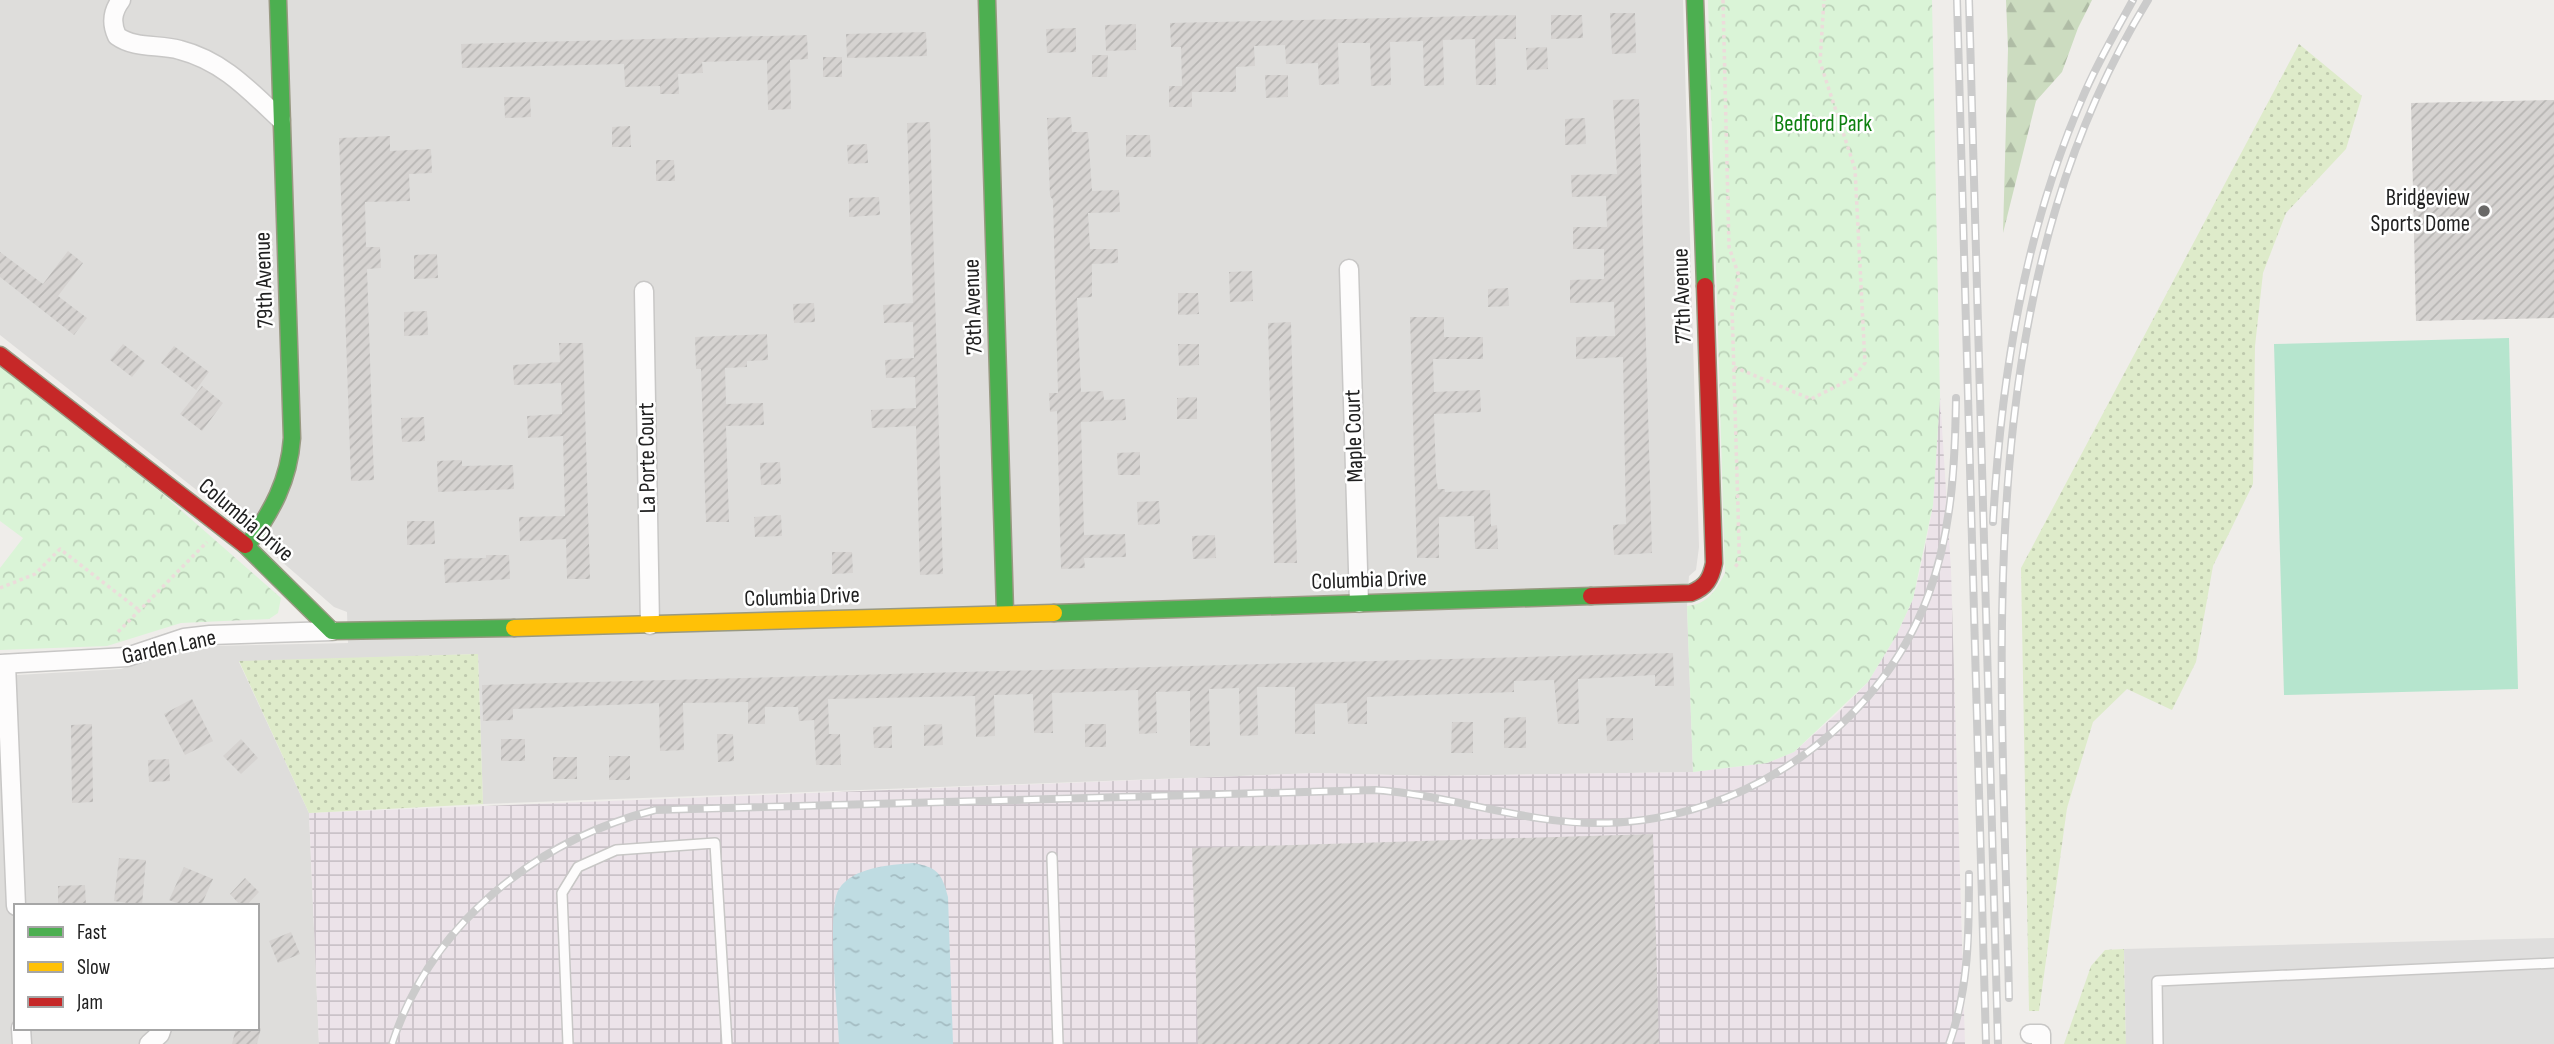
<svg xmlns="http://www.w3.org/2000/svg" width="2554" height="1044" font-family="'Sofia Sans Condensed',sans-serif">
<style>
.residential{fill:#dedddb;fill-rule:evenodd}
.industrial{fill:url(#industrial-grid)}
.grass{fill:url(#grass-dots)}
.forest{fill:url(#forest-firs)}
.park{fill:url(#park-crowns)}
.pitch{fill:#b6e5ce}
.parking{fill:#dfdedd}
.water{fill:url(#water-ripples)}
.building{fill:url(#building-hatch)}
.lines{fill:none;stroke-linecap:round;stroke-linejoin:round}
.lane-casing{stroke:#c8c7c6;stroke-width:12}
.street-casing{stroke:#c8c7c6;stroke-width:21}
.fast-casing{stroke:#999982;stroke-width:19}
.slow-casing{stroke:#999982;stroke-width:19}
.jam-casing{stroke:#999982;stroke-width:19}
.path{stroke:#ecdcdb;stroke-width:3.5;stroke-dasharray:3.5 3.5;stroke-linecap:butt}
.lane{stroke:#fdfcfc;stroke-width:9}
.street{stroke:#fdfcfc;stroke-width:18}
.fast{stroke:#4caf50;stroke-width:16}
.slow{stroke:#ffc107;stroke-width:16}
.jam{stroke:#c62828;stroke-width:16}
.rail-casing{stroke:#cbcbcb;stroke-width:8}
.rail{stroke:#fff;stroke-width:5;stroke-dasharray:16;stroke-linecap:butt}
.poi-dot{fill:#696867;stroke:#fff;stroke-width:2.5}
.labels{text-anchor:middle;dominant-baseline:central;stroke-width:5;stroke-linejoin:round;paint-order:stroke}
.park-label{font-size:23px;fill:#0e8010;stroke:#fff}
.poi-label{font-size:23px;fill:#212121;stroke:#fff;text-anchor:end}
.street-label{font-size:23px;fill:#212121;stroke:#fff}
</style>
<defs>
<pattern id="industrial-grid" width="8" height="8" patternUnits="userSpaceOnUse" patternTransform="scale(1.75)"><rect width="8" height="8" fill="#ece3e9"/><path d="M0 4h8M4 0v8" fill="none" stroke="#cac2c8"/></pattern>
<pattern id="grass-dots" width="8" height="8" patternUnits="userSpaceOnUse" patternTransform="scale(1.75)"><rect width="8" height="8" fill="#deebca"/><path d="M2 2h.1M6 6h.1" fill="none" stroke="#bec9ad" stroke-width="1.8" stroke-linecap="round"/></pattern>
<pattern id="forest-firs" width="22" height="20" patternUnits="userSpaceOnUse" patternTransform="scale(1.75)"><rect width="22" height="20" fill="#ccdcc0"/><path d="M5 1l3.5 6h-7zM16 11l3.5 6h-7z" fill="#afbca5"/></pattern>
<pattern id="park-crowns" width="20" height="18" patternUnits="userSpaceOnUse" patternTransform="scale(1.75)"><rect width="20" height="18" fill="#daf4d7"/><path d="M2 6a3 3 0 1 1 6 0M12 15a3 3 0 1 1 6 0" fill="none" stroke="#bbd1b8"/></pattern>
<pattern id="water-ripples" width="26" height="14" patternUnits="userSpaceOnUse" patternTransform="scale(1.75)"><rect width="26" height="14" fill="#bfdce2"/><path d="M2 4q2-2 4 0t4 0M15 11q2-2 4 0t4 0" fill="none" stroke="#a4bcc2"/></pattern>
<pattern id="building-hatch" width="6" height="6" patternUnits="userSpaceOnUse" patternTransform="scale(1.75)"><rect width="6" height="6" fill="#d6d3d1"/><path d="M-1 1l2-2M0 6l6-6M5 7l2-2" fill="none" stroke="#b7b5b3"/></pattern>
</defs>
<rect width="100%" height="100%" fill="#efedea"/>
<path class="residential" d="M0,0h1683l16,547 -3,23 -7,6 -2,30 6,166 -261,4 -115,-3 -834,31 -5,-150 -239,8 70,151 10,231h-319v-368l121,-7 64,-20 28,-3 135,-3 -1,-31 -13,-5 -107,-93 -227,-179zM16,906h241v122h-241z"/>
<path class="industrial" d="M1940,396l11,174 14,474h-1646l-10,-231 1008,-40 115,3 261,-4 74,-9 27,-11 46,-41 28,-29 28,-46 17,-37 11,-46 9,-48z"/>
<g class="grass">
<path d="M2299,44l63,52 -16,53 -60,64 -23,60 -8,73 -2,138 -40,82 -17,96 -24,48 -45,-21 -34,33 -26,86 -28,203h-10l-8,-443z"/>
<path d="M478,654l5,150 -174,9 -70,-152z"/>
<path d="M2124,949l2,95h-62l27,-78 14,-16z"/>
</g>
<path class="forest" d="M2006,0h86l-14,28 -16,44 -26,29 -33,132 5,-184z"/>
<g class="park">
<path d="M1708,0h224l8,396 -7,109 -20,94 -17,37 -28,46 -74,70 -27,11 -74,9 -6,-166c21,-2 29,-16 38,-33z"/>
<path d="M0,366l159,125 122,107 -3,15 -9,6 -88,4 -74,23 -107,4v-82l23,-30 -23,-17z"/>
</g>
<path class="pitch" d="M2509,338l9,351 -234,6 -10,-351z"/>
<path class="parking" d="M2554,938v106h-428l-2,-95z"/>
<path class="water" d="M913,863c24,4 29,10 35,34l5,147h-114c-1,-30 -13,-135 0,-155 14,-22 51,-24 74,-26z"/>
<g class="building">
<path d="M1610,13h25l1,40 -24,1z"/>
<path d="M1516,15v24h-21l1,46h-20l-1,-46 -32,1 1,45 -20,1 -1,-45 -33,1 1,43 -20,1 -1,-43h-32l1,41 -20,1 -1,-22 -32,1 -1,-19 -31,1 1,20 -19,1v25h-44v15h-23v-21h13l-1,-39h-10l-1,-24z"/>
<path d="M1551,15h31l1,23 -32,1z"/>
<path d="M1136,24v26l-30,1 -1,-26z"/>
<path d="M1076,28v24l-29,1 -1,-24z"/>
<path d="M926,32l1,24 -80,2 -1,-24z"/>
<path d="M807,35l1,24 -18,1 1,49 -23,1 -1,-50 -65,2 1,11 -25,1 1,20h-19v-8l-35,1 -1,-23 -162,4 -1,-24z"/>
<path d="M1547,47l1,22 -21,1 -1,-22z"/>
<path d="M1092,55h16l-1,22h-15z"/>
<rect x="823" y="57" width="19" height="20"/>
<path d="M1265,75h23v22l-22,1z"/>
<path d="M504,97h26l1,20 -26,1z"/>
<path d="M1639,99l13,454 -38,2 -1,-30 13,-1 -3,-167 -47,2v-22l39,-1 -1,-34 -44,1v-23l34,-1v-30h-31v-22h34l-1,-31 -34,1 -1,-22 46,-1 -4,-74z"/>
<path d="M2554,100v218l-138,3 -5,-218z"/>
<path d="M1071,117l1,15h16l4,59 27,-1 1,22 -32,1 2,36h28v14l-26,1v33l-15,1 4,94 22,-1 1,9 21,-1 1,21 -45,2 3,113 41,-1 1,23 -42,1 1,10 -24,1 -4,-158 -7,1 -1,-19h9l-5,-193 -3,-4 -3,-78z"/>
<path d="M1585,118l1,26 -21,1v-26z"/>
<path d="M930,122l13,452 -23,1 -4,-149 -44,2 -1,-18 45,-2 -1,-31 -29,1 -1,-18 29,-2 -1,-36 -29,1 -1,-18 30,-2 -6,-180z"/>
<path d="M630,126l1,21h-19v-20z"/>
<path d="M1126,135h24l1,22h-25z"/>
<path d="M390,136v15l41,-2 1,24 -23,1 1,27 -45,1 1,45h14l1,21 -14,1 7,211 -23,1 -12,-343z"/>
<path d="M867,144l1,19 -20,1 -1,-19z"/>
<path d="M656,160h18l1,21h-19z"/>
<path d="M879,197l1,18 -31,2v-19z"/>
<path d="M68,251l15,12 -25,33 29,22 -13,17 -74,-58v-25l43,32z"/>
<path d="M437,254l1,24 -24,1v-24z"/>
<path d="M1252,271l1,30 -23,1 -1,-30z"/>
<path d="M1508,288l1,18 -21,1v-18z"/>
<path d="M1178,293h20l1,21 -21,1z"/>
<path d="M814,303l1,19 -21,1 -1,-19z"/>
<path d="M427,311l1,24 -24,1v-24z"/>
<path d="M1410,317h34v20h39v22h-50l1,33 46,-2 1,22 -47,2 2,62 2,13h7v3l45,-2 1,36 6,-1 1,24h-23l-1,-33 -35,1v41h-22z"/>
<path d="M1291,322l6,241h-23l-6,-240z"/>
<path d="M767,334l1,26 -21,1v6l-22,1 1,36 37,-1 1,22 -38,1 3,96h-23l-5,-153h-5l-1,-32z"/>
<path d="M559,343h24l7,236h-23l-1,-40 -46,2 -1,-24 46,-1 -2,-80 -35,2 -1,-22 35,-2 -1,-31 -47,2 -1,-20 47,-3z"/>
<path d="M123,344l22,17 -13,16 -22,-17z"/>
<path d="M1178,344h21v21l-20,1z"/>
<path d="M174,346l35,26 -13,18 -35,-27z"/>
<path d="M202,386l21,17 -21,28 -22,-17z"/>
<path d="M1197,397v22h-20v-21z"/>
<path d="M424,417l1,24 -23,1 -1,-24z"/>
<path d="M1140,452v23h-22l-1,-22z"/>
<path d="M462,460v6l51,-1 1,24 -76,3 -1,-31z"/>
<path d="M780,462l1,22 -20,1 -1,-22z"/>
<path d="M1159,501l1,23 -22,1 -1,-23z"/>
<path d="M781,515l1,21 -27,1 -1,-20z"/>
<path d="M407,521h27l1,23 -28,1z"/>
<path d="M1215,535l1,23 -23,1 -1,-23z"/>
<path d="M832,552h20l1,21 -21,1z"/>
<path d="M486,555h23l1,24 -65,4 -1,-24 42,-1z"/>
<path d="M1673,653l1,33h-19v-11l-77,4 1,45h-21l-4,-44 -40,1v11l-147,5v27h-19l-1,-21 -32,1v30h-20v-47h-38l1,48 -18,1 -1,-48 -30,1 1,57h-20v-55l-34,1 1,41 -18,1 -1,-44 -86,3 1,40h-19l-1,-39 -39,1 1,41 -19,1 -1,-41 -147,3 1,35h11l1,31h-25l-2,-45 -15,1 -1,-14h-33v17h-17v-22l-65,1 1,47 -24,1 -1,-48 -146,6v11l-30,1 -1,-36z"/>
<path d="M192,699l21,42 -28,14 -21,-41z"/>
<path d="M1526,717v31h-22v-30z"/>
<path d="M1606,718h27v22l-26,1z"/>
<path d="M1452,722h21v31h-22z"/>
<path d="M92,724l1,78 -21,1 -1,-78z"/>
<path d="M942,724l1,21 -19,1v-21z"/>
<rect x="1085" y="724" width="21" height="23"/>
<path d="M892,726v22h-18l-1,-21z"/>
<path d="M717,734h16l1,27 -16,1z"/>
<path d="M241,739l17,19 -17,16 -18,-18z"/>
<rect x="501" y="739" width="24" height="22"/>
<rect x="609" y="756" width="21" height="24"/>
<rect x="553" y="757" width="24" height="22"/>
<path d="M169,759l1,22 -21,1 -1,-22z"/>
<path d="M1653,834l6,210h-461l-6,-196z"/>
<path d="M119,858l27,2 -4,45 -28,-4z"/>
<path d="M184,867l29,12 -12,27h-17l-15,-6z"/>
<path d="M245,878l14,14 -13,14h-5l-11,-12z"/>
<path d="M85,885l1,21h-28v-20z"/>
<path d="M291,932l9,22 -22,9 -9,-22z"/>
<path d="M236,1028h25l-4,16h-25z"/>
</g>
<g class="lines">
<defs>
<g id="lane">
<path d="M1052,857l6,187"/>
<path d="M568,1044l-6,-151 16,-26 38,-17 99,-7 12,201"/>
<path d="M2158,1044l-1,-63 397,-18"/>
</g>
<g id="street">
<path d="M121,0c-9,12 -10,23 -4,36 18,13 42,8 63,14 43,11 70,41 101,70"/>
<path d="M1349,269l10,334"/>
<path d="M644,291l6,334"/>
<path d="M0,664l127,-7 57,-19 26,-3 122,-4"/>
<path d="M6,664l10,242"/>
<path d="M21,1028l1,16"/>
<path d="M2030,1034h11v10"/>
<path d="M149,1044l11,-10 2,-6"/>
</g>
<g id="fast">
<path d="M987,0l18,612"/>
<path d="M1695,0l10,286"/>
<path d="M245,545l87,86 182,-3"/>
<path d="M247,546c25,-35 42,-65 45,-108l-14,-438"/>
<path d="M1054,613l537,-17"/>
</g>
<path id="slow" d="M514,628l540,-15"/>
<g id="jam">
<path d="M0,355l245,190"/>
<path d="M1591,596l100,-3c15,-6 20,-14 23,-30l-9,-277"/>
</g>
</defs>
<use href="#lane" class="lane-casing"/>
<use href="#street" class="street-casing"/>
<use href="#fast" class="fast-casing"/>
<use href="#slow" class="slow-casing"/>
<use href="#jam" class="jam-casing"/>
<g class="path">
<path d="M1723,0l6,247 10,29 -7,31 7,236v19l-4,5"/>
<path d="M1734,367l77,32 42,-21 12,-15 -10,-194 -35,-107 4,-62"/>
<path d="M0,588l35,-14 25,-25 79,61"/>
<path d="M118,632l89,-90"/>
</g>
<use href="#lane" class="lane"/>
<use href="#street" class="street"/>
<use href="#fast" class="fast"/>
<use href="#slow" class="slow"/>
<use href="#jam" class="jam"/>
<defs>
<g id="rail">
<path d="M1957,0l29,1044"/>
<path d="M1969,0l29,1044"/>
<path d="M1993,522c8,-145 31,-289 89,-423 14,-34 33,-66 51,-99"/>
<path d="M2009,998c-6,-333 -44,-700 139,-998"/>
<path d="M392,1044c39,-120 144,-204 263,-234l720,-20c77,5 152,35 230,33 139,-3 274,-96 323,-227 24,-65 27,-130 28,-198"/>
<path d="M1949,1044c20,-55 20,-112 20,-170"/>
</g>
</defs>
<use href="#rail" class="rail-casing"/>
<use href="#rail" class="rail"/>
</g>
<circle class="poi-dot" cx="2484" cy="211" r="7"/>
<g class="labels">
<g class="park-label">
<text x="1823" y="124">Bedford Park</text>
</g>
<g class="poi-label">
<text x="2470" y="198">Bridgeview<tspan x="2470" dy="26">Sports Dome</tspan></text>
</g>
<g class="street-label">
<text transform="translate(264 280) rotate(-92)">79th Avenue</text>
<text transform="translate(1682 296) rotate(-92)">77th Avenue</text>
<text transform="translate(973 307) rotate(-92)">78th Avenue</text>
<text transform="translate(1354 436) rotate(-92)">Maple Court</text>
<text transform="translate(647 458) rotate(-91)">La Porte Court</text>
<text transform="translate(246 520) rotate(40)">Columbia Drive</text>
<text transform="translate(1369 580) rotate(-2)">Columbia Drive</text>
<text transform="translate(802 597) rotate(-2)">Columbia Drive</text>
<text transform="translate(169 647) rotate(-12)">Garden Lane</text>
</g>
</g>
<rect x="14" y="904" width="245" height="126" fill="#ffffff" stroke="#a6a6a6" stroke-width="2"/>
<rect x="28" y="927" width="35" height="10" fill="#4caf50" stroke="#a6a6a6" stroke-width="2"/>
<text x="77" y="939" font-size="21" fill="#212121">Fast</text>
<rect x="28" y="962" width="35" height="10" fill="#ffc107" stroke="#a6a6a6" stroke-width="2"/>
<text x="77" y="974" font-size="21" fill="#212121">Slow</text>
<rect x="28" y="997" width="35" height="10" fill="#c62828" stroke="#a6a6a6" stroke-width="2"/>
<text x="77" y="1009" font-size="21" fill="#212121">Jam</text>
</svg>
